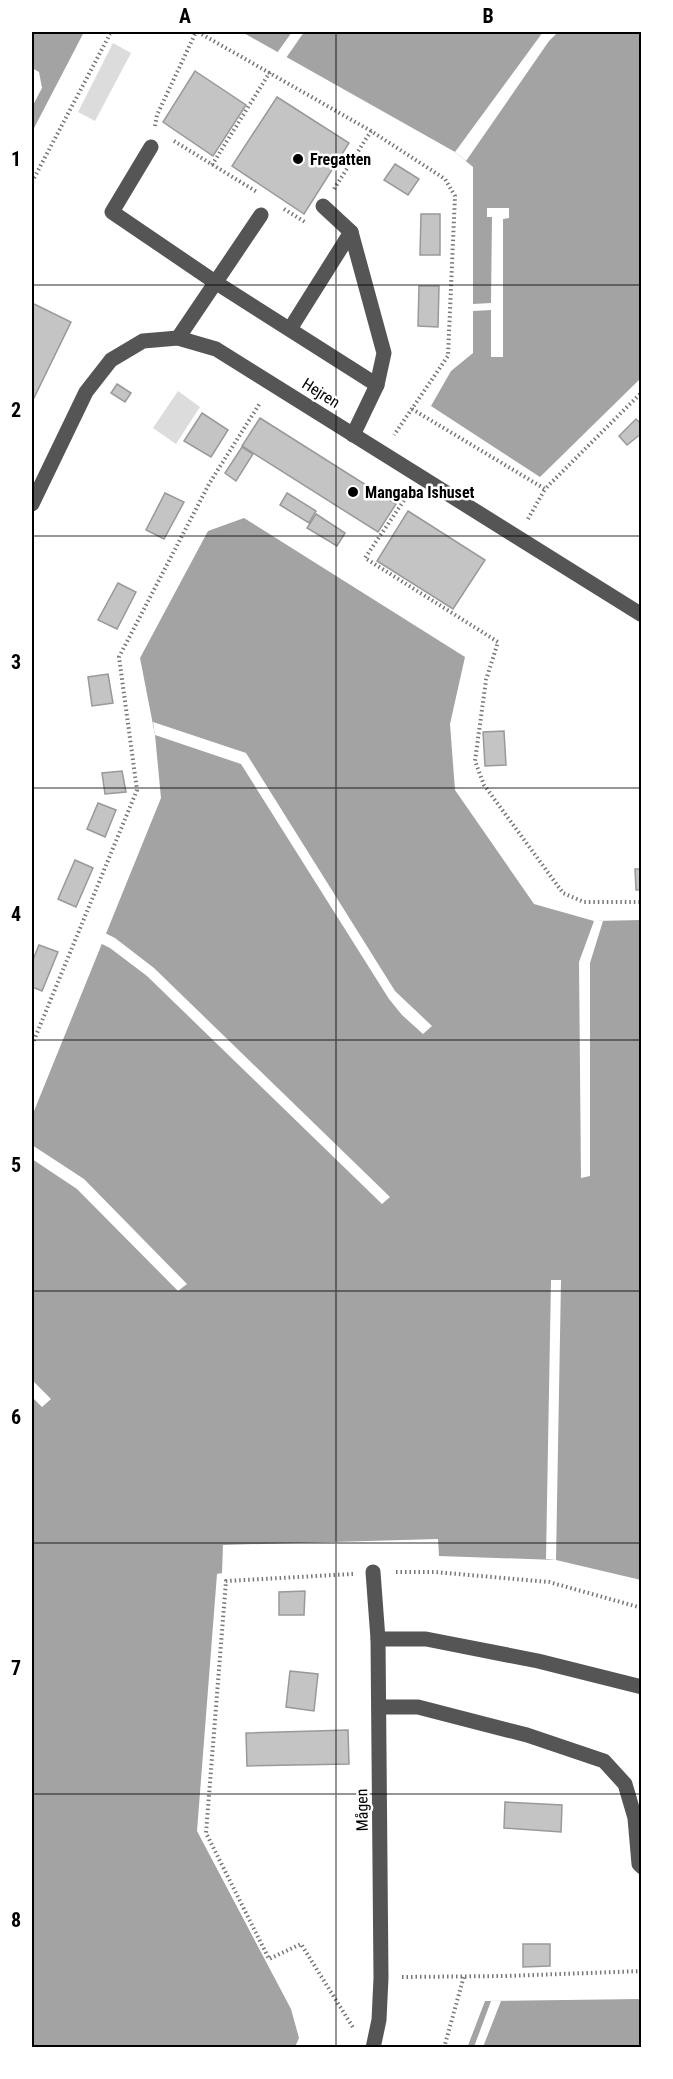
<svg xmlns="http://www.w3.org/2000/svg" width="673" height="2079" font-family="'Roboto Condensed',sans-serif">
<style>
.green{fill:#dcdcdc}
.water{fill:#a3a3a3}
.pier{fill:#fff}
.building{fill:#c4c4c4;stroke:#999;stroke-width:1.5}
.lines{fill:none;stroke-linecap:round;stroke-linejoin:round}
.path{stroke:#777;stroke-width:4;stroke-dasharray:1.5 3;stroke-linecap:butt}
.minor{stroke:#555;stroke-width:15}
.grid{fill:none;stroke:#000;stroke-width:1.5;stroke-opacity:0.55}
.poi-dot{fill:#000;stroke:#fff;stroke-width:2}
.labels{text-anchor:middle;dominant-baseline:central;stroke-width:5;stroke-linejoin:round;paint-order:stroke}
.poi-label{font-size:16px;font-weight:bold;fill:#000;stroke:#fff;text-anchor:start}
.street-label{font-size:16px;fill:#000;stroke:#fff}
.neatline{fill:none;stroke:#000;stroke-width:2}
.grid-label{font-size:20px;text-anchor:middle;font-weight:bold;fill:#000}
</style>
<rect width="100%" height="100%" fill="#fff"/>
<g class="green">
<path d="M113,43l18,10 -36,68 -17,-9z"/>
<path d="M178,391l22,16 -24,37 -23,-16z"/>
</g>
<g class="water">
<path d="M32,32h52l-52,100z"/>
<path d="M242,32h399v346l-101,99 -109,-71 20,-35 22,-18v-186l-18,-15z"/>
<path d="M244,518l221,139 -15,67 5,66 79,114 60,17 47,-1v660l-85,-20 -117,-4 -1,-17 -215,6 -1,28 -5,1 -20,257 94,178 8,29 -4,9h-263v-931l129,-318 -6,-63 -15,-77 68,-127z"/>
<path d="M641,1999v48l-174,1 18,-47z"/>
</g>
<g class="pier">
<path d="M292,32h12l-18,26 -9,-5z"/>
<path d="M543,32h15l-9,9 -83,120 -11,-9z"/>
<path d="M32,68l7,4 3,16 -10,19z"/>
<path d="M487,208h22v10l-6,1v138h-12v-47l-18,1v-7l18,-1 1,-86h-5z"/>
<path d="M153,722l93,31 149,238 37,35 -9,8 -21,-19 -13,-16 -148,-235 -86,-29z"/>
<path d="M594,921h9l-13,42v213l-9,2 -2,-216z"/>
<path d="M105,933l10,5 39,30 236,229 -8,7 -235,-228 -37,-28 -10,-5z"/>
<path d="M32,1145l52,34 103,105 -9,7 -101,-102 -45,-30z"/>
<path d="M551,1280h10l-5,280 -10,-1z"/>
<path d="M32,1380l19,19 -9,8 -10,-10z"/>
<path d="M491,2001h10l-18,46h-9z"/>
</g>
<g class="building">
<path d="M195,71l51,34 -33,51 -50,-34z"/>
<path d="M277,97l72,46 -45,71 -72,-48z"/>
<path d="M395,164l24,15 -11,16 -24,-15z"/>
<path d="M421,214h19v41h-20z"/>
<path d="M419,286h20l-1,41 -20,-1z"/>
<path d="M32,303l39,19 -39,80z"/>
<path d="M117,384l14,9 -6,9 -14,-9z"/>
<path d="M202,413l26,17 -17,27 -27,-16z"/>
<path d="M260,418l136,86 -18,28 -136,-86z"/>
<path d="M636,419l6,6v8l-15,12 -8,-9z"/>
<path d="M242,447l11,7 -17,27 -11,-8z"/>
<path d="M165,493l19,9 -20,37 -18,-9z"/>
<path d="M287,493l29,18 -7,12 -29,-18z"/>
<path d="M408,511l77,49 -32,49 -76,-48z"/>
<path d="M316,514l29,19 -8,13 -30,-18z"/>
<path d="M118,583l18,9 -19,37 -19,-9z"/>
<path d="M108,674l5,29 -21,3 -4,-29z"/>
<path d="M504,731l2,34 -21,1 -2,-34z"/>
<path d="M122,771l4,21 -21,2 -3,-21z"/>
<path d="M98,803l18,7 -11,27 -18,-8z"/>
<path d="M75,860l18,8 -17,39 -18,-8z"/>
<path d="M635,869h7v21h-6z"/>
<path d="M39,945l19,7 -16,39 -10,-4v-25z"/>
<path d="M305,1591l-1,24h-25v-23z"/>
<path d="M290,1671l28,3 -4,37 -28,-4z"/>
<path d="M348,1730l1,34 -102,2 -1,-33z"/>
<path d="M505,1802l57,3 -1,27 -57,-4z"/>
<path d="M523,1944h27v22l-27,1z"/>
</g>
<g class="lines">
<g class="path">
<path d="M198,32l173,99 74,48 10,17 -7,160 -54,79"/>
<path d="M155,126l2,-11 39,-83"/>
<path d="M174,141l83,51"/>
<path d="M212,165l58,-93"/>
<path d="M32,182l78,-148 4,-2"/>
<path d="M334,189l37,-58"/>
<path d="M284,209l21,13"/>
<path d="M412,409l133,80 97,-97"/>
<path d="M409,493l-44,65 133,84 -12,38 -11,81 9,24 79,108 21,9h58"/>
<path d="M528,519l17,-30"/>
<path d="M32,1045l105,-255 -18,-133 90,-173 51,-81"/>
<path d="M396,1572h39l114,10 93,26"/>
<path d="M353,1574l-127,7 -20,252 63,126 32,-15 53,85"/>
<path d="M402,1977l104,-1 136,-5"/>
<path d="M444,2048l20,-72"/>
</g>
<g class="minor">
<path d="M151,147l-39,65 103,70 162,103"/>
<path d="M323,206l28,26 33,121 -7,32 -24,50"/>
<path d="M290,329l61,-97"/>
<path d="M178,338l83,-123"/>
<path d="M32,504l54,-112 25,-32 32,-19 35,-3 38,11 426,266"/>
<path d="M378,1639h48l112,22 104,26"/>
<path d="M379,1707h39l109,28 77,26 21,23 10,34 4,46 3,3"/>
<path d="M373,2048l6,-28 2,-42 -3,-339 -5,-67"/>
</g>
</g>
<path class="grid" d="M336,32v2016M32,285h610M32,536h610M32,788h610M32,1040h610M32,1291h610M32,1543h610M32,1794h610"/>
<g class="poi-dot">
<circle cx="298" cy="159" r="6"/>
<circle cx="353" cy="492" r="6"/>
</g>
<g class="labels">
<g class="poi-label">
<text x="310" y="159">Fregatten</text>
<text x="365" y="492">Mangaba Ishuset</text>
</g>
<g class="street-label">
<text transform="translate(321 393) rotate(32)">Hejren</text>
<text transform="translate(362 1810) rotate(-91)">Mågen</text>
</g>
</g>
<rect width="673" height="2079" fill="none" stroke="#ffffff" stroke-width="66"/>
<rect x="33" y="33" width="607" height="2013" class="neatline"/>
<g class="grid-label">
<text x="185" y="23">A</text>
<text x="488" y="23">B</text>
<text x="16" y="166">1</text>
<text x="16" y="417">2</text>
<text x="16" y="669">3</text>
<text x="16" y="921">4</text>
<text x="16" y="1172">5</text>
<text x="16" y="1424">6</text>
<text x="16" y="1675">7</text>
<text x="16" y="1927">8</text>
</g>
</svg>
